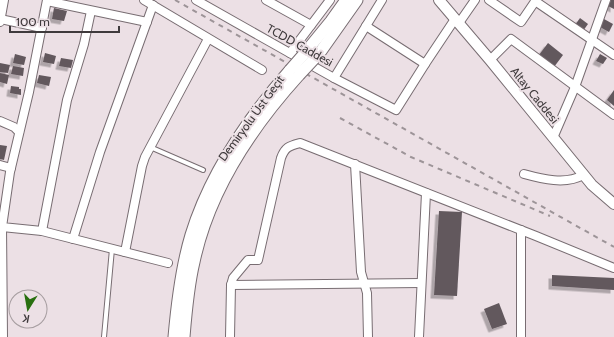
<svg xmlns="http://www.w3.org/2000/svg" width="614" height="337" font-family="Cabin,sans-serif">
<style>
.building{fill:#62585d;filter:url(#shadow)}
.lines{fill:none;stroke-linecap:round;stroke-linejoin:round}
.service-casing{stroke:#786d72;stroke-width:6}
.minor-casing{stroke:#786d72;stroke-width:10}
.tertiary-casing{stroke:#786d72;stroke-width:12}
.secondary-casing{stroke:#786d72;stroke-width:13}
.service{stroke:#fff;stroke-width:4}
.minor{stroke:#fff;stroke-width:8}
.tertiary{stroke:#fff;stroke-width:10}
.secondary{stroke:#fff;stroke-width:11}
.rail{stroke:#9d9498;stroke-width:2;stroke-dasharray:5 5;stroke-linecap:butt}
.secondary-bridge-casing{stroke:#786d72;stroke-width:13;stroke-linecap:butt}
.secondary-bridge{stroke:#fff;stroke-width:11}
.labels{text-anchor:middle;dominant-baseline:central;stroke-width:4;stroke-linejoin:round;paint-order:stroke}
.street-label{font-size:12px;fill:#3f3a3c;stroke:#ece0e5}
</style>
<defs>
<filter id="shadow"><feDropShadow dx="-3.5" dy="3.5" stdDeviation="0" flood-color="#0004"/></filter>
</defs>
<rect width="100%" height="100%" fill="#ece0e5"/>
<g class="building">
<path d="M611,0h3v9l-6,-3z"/>
<path d="M54,8l13,3 -3,10 -12,-2z"/>
<path d="M580,18l8,6 -5,7 -8,-6z"/>
<path d="M604,19l9,5 -4,8 -9,-5z"/>
<path d="M548,43l15,12 -9,12 -15,-12z"/>
<path d="M45,53l11,3 -2,8 -11,-2z"/>
<path d="M15,54l11,3 -2,8 -11,-2z"/>
<path d="M600,54l7,4 -4,6 -7,-3z"/>
<path d="M61,58l12,2 -2,8 -12,-2z"/>
<path d="M0,63l10,2 -2,8 -8,-1z"/>
<path d="M13,66l11,2 -1,8 -12,-2z"/>
<path d="M0,73l9,2 -2,9 -7,-2z"/>
<path d="M39,75l12,2 -2,9 -12,-3z"/>
<path d="M11,86l8,1v2h2v6l-11,-2z"/>
<path d="M614,90v16l-7,-6z"/>
<path d="M0,145l7,1 -3,14 -4,-1z"/>
<path d="M439,211l23,1 -5,84 -23,-1z"/>
<path d="M552,275l62,3v12l-62,-4z"/>
<path d="M499,303l8,21 -15,5 -8,-20z"/>
</g>
<g class="lines">
<defs>
<g id="service">
<path d="M150,147l53,23"/>
<path d="M104,337l8,-88"/>
</g>
<g id="minor">
<path d="M47,0l-18,92 -19,80 -8,55 40,4 126,32"/>
<path d="M144,0l118,70"/>
<path d="M196,0l138,78 48,-78"/>
<path d="M266,0l45,25"/>
<path d="M489,0l32,22 15,-22"/>
<path d="M47,1l100,21"/>
<path d="M535,1l79,54"/>
<path d="M0,19l42,9"/>
<path d="M0,22l4,-22"/>
<path d="M459,23l16,-23"/>
<path d="M366,26l59,38 30,-45"/>
<path d="M290,53l40,-53"/>
<path d="M490,60l21,-21 103,76"/>
<path d="M334,78l62,32 29,-46"/>
<path d="M0,121l14,6 5,5"/>
<path d="M553,138l22,-51 31,-87"/>
<path d="M355,164l6,108 6,21 1,44"/>
<path d="M0,165l11,3"/>
<path d="M524,174c18,5 42,11 59,1"/>
<path d="M0,226l2,1 1,110"/>
<path d="M42,231l25,-131 17,-56 7,-33"/>
<path d="M73,239l27,-87 53,-147"/>
<path d="M125,252l17,-86 3,-9 63,-118"/>
<path d="M231,285l190,-2"/>
<path d="M230,337l1,-52 2,-7 15,-18h10l23,-102c4,-11 8,-12 19,-15l236,93 78,32"/>
<path d="M419,337l7,-144"/>
<path d="M521,337v-107"/>
</g>
<path id="tertiary" d="M439,0l51,60 102,125 22,19"/>
<g id="secondary">
<path d="M304,54l27,-33 15,-21"/>
<path d="M314,59l7,-8 36,-51"/>
<path d="M174,337c3,-34 7,-69 17,-102 19,-62 57,-117 99,-165"/>
<path d="M184,337c2,-25 4,-50 10,-75 15,-71 57,-134 105,-187"/>
</g>
</defs>
<use href="#service" class="service-casing"/>
<use href="#minor" class="minor-casing"/>
<use href="#tertiary" class="tertiary-casing"/>
<use href="#secondary" class="secondary-casing"/>
<use href="#service" class="service"/>
<use href="#minor" class="minor"/>
<use href="#tertiary" class="tertiary"/>
<use href="#secondary" class="secondary"/>
<g class="rail">
<path d="M175,0l439,247"/>
<path d="M340,118l71,39 139,59"/>
</g>
<defs>
<g id="secondary-bridge">
<path d="M290,70l14,-16"/>
<path d="M299,75l15,-16"/>
</g>
</defs>
<use href="#secondary-bridge" class="secondary-bridge-casing"/>
<use href="#secondary-bridge" class="secondary-bridge"/>
</g>
<g class="labels">
<g class="street-label">
<text transform="translate(300 45) rotate(29)">TCDD Caddesi</text>
<text transform="translate(535 95) rotate(51)">Altay Caddesi</text>
<text transform="translate(251 118) rotate(-54)">Demiryolu Üst Geçit</text>
</g>
</g>
<g transform="translate(28 309) rotate(191)"><circle r="19" fill="#ece0e5" stroke="#a79ea1"/>
<path d="M0-3L7 15L0 10L-7 15Z" fill="#297010"/>
<text y="-6" font-size="11" font-weight="bold" text-anchor="middle" fill="#3f3a3c">K</text>
</g>
<path d="M10 26v6h109v-6" fill="none" stroke="#3f3a3c" stroke-width="2"/>
<text x="16" y="26" font-size="12" fill="#3f3a3c" stroke="#ece0e5" stroke-width="3" paint-order="stroke">100 m</text>
</svg>
